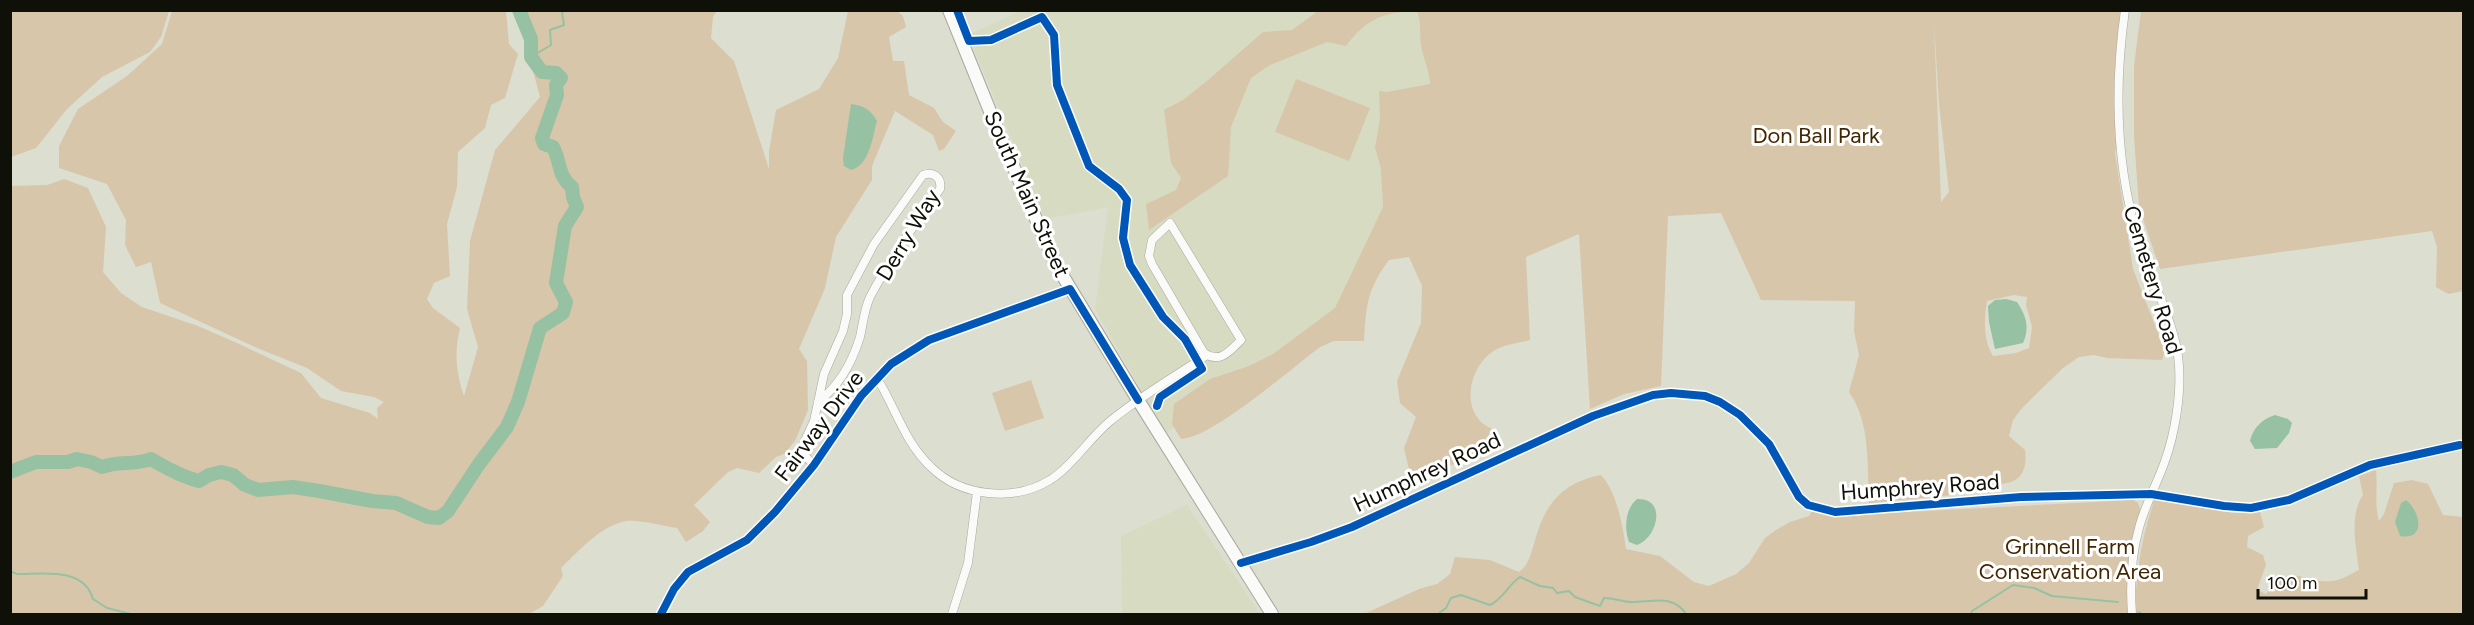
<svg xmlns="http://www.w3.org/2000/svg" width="2474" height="625" font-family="Figtree,sans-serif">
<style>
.built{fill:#d7dbc2}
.green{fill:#d8c6ab;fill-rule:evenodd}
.water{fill:#96c1a2}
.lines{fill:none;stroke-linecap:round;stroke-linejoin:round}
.stream{stroke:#96c1a2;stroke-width:2}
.river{stroke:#96c1a2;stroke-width:14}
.street-casing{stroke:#a7a99e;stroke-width:9}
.primary-casing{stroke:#a7a99e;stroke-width:14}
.street{stroke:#fafaf8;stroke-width:8}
.primary{stroke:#fafaf8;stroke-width:12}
.cycleway-casing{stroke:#fff;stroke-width:11}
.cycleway{stroke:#0057b8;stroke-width:8}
.labels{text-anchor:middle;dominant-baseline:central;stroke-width:6;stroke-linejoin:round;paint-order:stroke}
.park-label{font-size:22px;fill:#422600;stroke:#fff}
.street-label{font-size:22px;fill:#0f1007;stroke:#fff}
</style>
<rect width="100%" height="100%" fill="#dcded0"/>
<g class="built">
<path d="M1020,11h407l3,83 -51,-2 4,115 -38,98 -179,128 -71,-124 13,-102 -63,12 -77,-184z"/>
<path d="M1187,505l73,109h-138l-1,-78z"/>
</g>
<g class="green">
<path d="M11,10h158v1l-8,26 -11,15 -48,25 -35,32 -31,39 -25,9z"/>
<path d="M172,11h334l3,33 9,10 -13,44 -14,7 -6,23 -27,24 -1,35 -10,37 3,52 -16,7 -7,16 6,9 27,20c-6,25 -4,44 4,68l14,-49 -11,-38 3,-68 25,-91 45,-53 -20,-75 -6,-11h203l-4,6 -2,21 23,23 35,108v-18l7,-41 43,-21 19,-31 10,-47h49l6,5 3,11 -17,10 4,24h11l5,34 25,13 9,14 13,9 -12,18 -5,2 -6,-16 -38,-24 -23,55v14l-36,57 -11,51 -26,61 8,12 1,49 -13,31 -11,13 -8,3 -17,16 -22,-5 -9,4 -34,33 16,17 -7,9 -17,11 -9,-14c-13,-2 -39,-9 -51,-7 -26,5 -47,30 -65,47l2,8 -20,30 -14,8h-518l-1,-428 37,-1 17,-6 24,9 18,39 -3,45 18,21 21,14 56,19 39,17 64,30 20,25 49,15 8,6 -1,-11 7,-6 -10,-5 -33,-6 -34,-23 -50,-20 -97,-45 -9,-41 -15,5 -11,-22 1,-25 -19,-36 -48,-16v-22l19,-37 49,-33 35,-32z"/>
<path d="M1318,11h93c-32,3 -45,9 -65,35l-19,-4 -57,23 -19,13 -20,49 -3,49 -79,54 -3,-26 30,-14 5,-12 -10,-15 -7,-53 19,-10 24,-19 56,-49 29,-2z"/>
<path d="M1417,11h704c-4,28 -7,56 -7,85 0,19 5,38 1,57l18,116 32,82 -3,9 -55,-2 -13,-3 -15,2 -16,11 -40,39 -10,13 -4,16 16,14c6,50 -44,28 -72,38v7l-84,8c-2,-36 2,-80 -20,-111l10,-37 -5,-24 1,-30 -94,-1 -40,-87 -53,3 -7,170 -37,8 -34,15 -11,-175 -53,23 4,83c-10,3 -23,4 -33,9 -29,15 -39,66 -5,80l-8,14 3,7 -75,32 -8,-34 12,-31 -16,-14 -3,-22 24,-58 1,-37 -13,-29 -20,3c-22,30 -23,45 -25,81h-30l-14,6c-28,21 -108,91 -139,92l-9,-15 2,-20 36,-25 39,-13 24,-12 62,-46 48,-101 -2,-38 -6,-22 5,-27 -1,-29 8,1 43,-8c-1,-16 -7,-25 -9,-39 -2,-13 1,-21 -4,-34zM1934,24l5,80 10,88 -8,10zM2014,295l13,2 -1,8 6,22 -3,21 -13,5 -23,3c-10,-16 -9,-37 -6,-55z"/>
<path d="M2141,11h322v280l-15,3 -12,-7 1,-40 -5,-16 -272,38 -21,-62 -5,-70v-71z"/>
<path d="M1296,79l74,29 -21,53 -74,-29z"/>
<path d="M1031,380l13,38 -39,13 -13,-38z"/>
<path d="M2376,470c2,17 -2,35 3,51l5,-7 10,-31 18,-3 16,4 15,31 20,2v97h-328c1,-42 6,-75 20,-116l77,15 28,-1 4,15 -16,9 -1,11 16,8 3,10 -9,25 9,4c29,-34 35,-10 66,-13 9,-1 19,-7 27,-11 -3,-23 -10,-55 4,-75l-4,-19z"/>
<path d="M1601,475c16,17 22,52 25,74l34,7 34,26 15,4 27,-12 13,-11 16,-25 11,-8 14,-8 19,-6 3,-5 20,5 301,-16 5,3 3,8 -7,21 -8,47h3v35h-765l55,-25 18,-5 13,-10 5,-17 35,3 29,12c10,-7 11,-17 15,-28 10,-38 26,-61 67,-69z"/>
</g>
<g class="water">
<path d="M851,104c13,2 19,5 26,17 -5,17 -7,44 -26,49l-7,-4 -1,-8z"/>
<path d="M2006,299l11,3c9,13 13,26 6,41l-28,6 -6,-27 -1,-16 7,-6z"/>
<path d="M2275,415l13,4 4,4 -3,10 -12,15 -22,1 -5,-8c3,-13 12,-22 25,-26z"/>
<path d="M1637,499c30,-1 21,38 0,46l-8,-3c-5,-14 -4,-33 8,-43z"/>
<path d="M2406,500c15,12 20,41 -6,36l-5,-14 6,-19z"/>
</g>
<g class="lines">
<g class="stream">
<path d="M531,57l20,-12 -1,-15 14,-5 -2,-12 3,-3"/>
<path d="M10,571l7,3c26,0 67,-7 76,25l14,9 24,6"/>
<path d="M2139,612l3,2"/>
<path d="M1438,614l8,-6 5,-10 10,-3 29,10c14,-7 18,-20 30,-28l20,9 13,2 4,5 12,-2 6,6 25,9 4,-8c10,0 20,4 28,4 20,0 41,-8 54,12"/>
<path d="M1971,614l1,-3 41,-26 21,3 18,8 66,6"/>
</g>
<path class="river" d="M10,472l26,-10h32l9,-3 14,3 11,5c19,-7 29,-1 49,-8 15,9 32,18 48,22l10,-6 12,-3 12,3 12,10 13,5 35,-3 26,4 53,10 24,2 32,14 11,1 9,-7 31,-47 28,-37 11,-25 22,-74 23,-15 3,-11 -10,-19 9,-57 12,-19 -4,-10 -1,-10c-14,-10 -11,-25 -19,-40l-9,-3 -2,-6 15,-43 -1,-10 5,-7 -5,-5 -14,-1 -11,-15v-18l-12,-29"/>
<defs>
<g id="street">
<path d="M2125,10c-11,78 -9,160 15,235 12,38 37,82 39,121 2,30 -4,67 -14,95 -8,23 -20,44 -26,67 -8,28 -9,58 -7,86"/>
<path d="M1170,223l71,117c-11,11 -21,24 -37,13l-52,-89 -3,-8 3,-16z"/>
<path d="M877,378c18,29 28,65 54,89 30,30 83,35 119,13 23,-15 38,-40 59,-58 30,-25 65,-45 98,-67"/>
<path d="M814,465l-14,-14 14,-30 10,-47 19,-43 4,-17v-19l27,-51 49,-69c11,-4 19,3 17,14 -25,35 -50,70 -70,108 -6,13 -7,27 -10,40 -8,26 -21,49 -42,65"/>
<path d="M1241,563l70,-21 41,-15 241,-111 60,-21 18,-2 34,3 15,6 20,13 29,29 30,53 9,8 27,7 186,-15 130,-3 73,12 27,2 38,-8 81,-35 90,-20"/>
<path d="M661,614l13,-25 14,-17 59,-32 28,-28 39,-47 47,-69 30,-32 38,-24 141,-51"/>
<path d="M952,614l16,-51 9,-71"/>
</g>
<path id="primary" d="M949,10l49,121 57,132 83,137 134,214"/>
</defs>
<use href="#street" class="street-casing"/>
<use href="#primary" class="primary-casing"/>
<use href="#street" class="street"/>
<use href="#primary" class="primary"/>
<defs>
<g id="cycleway">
<path d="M957,10l12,31 22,-1 51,-23 12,18 3,50 32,81 30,23 8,11 -4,38 7,27 33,52 22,22 17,30 -42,28 -3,9"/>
<path d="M1241,563l70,-21 41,-15 241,-111 60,-21 18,-2 34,3 15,6 20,13 29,29 30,53 9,8 27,7 186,-15 130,-3 73,12 27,2 38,-8 81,-35 90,-20"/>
<path d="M661,614l13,-25 14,-17 59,-32 28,-28 39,-47 47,-69 30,-32 38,-24 141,-51 68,111"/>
</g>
</defs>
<use href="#cycleway" class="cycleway-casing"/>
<use href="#cycleway" class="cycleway"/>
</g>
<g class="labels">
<g class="park-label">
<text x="1816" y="135">Don Ball Park</text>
<text x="2070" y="546">Grinnell Farm<tspan x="2070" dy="25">Conservation Area</tspan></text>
</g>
<g class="street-label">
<text transform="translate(1027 194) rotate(66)">South Main Street</text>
<text transform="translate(908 235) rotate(-59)">Derry Way</text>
<text transform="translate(2153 280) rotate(73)">Cemetery Road</text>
<text transform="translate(819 426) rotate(-53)">Fairway Drive</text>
<text transform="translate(1427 472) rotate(-25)">Humphrey Road</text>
<text transform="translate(1920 487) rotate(-4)">Humphrey Road</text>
</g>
</g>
<rect width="2474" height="625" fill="none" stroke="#0f1007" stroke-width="24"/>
<path d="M2258 589v9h108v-9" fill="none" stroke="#0f1007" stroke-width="3"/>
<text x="2267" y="589" font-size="18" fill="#0f1007" stroke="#ffffff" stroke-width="4.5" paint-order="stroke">100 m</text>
</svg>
